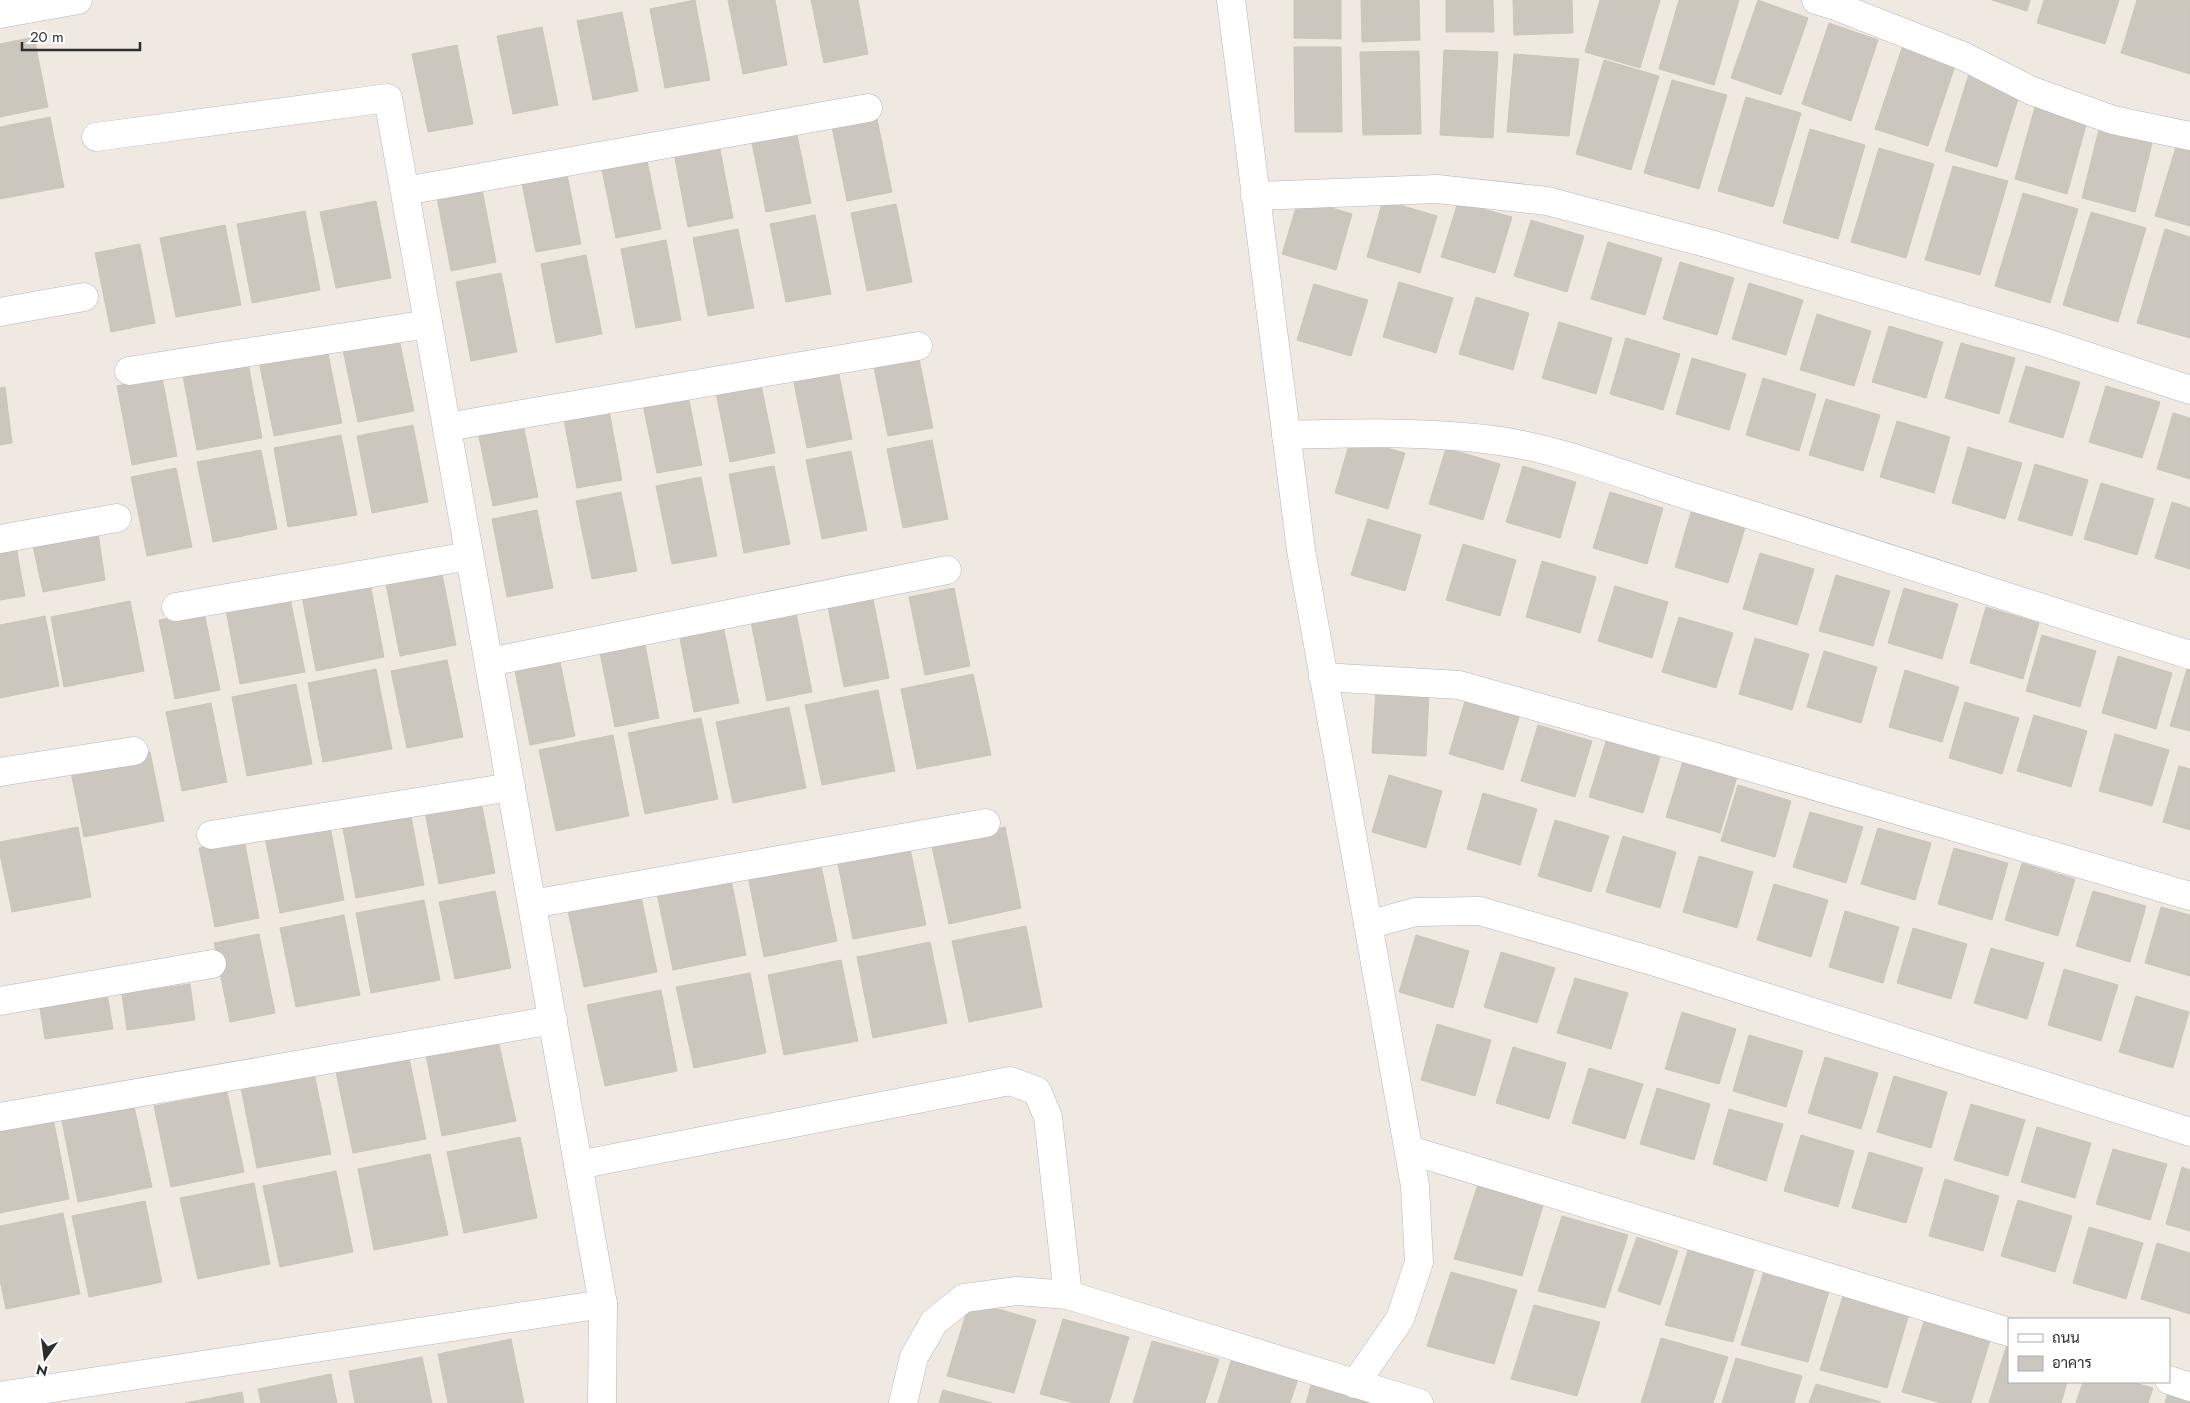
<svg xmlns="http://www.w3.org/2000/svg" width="2190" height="1403" font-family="Jost,Sarabun,sans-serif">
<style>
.building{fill:#cbc7bf;stroke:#cbc5ba}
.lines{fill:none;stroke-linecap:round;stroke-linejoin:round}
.minor-casing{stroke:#b4b7c1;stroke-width:29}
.minor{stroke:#fff;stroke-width:28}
</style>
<rect width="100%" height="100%" fill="#efe9e1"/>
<g class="building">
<path d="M695,0l15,80 -45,8 -15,-79z"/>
<path d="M728,0h47l12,65 -44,9z"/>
<path d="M811,0h47l10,54 -44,9z"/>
<path d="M1294,0h47v39l-47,-1z"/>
<path d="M1361,0h58l1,40 -58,2z"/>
<path d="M1446,0h47l1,32h-48z"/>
<path d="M1513,0h59l1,33 -59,2z"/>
<path d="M1600,0h60l-20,68 -55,-16z"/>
<path d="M1679,0h60l-25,85 -55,-16z"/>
<path d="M1758,0l50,18 -27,77 -50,-17z"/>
<path d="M1992,0h38l-3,11z"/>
<path d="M2044,0h75l-14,44 -68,-21z"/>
<path d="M2137,0h53v74l-69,-21z"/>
<path d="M622,12l16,79 -45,9 -16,-79z"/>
<path d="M1829,23l49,17 -27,81 -49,-17z"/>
<path d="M542,27l16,78 -45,9 -16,-78z"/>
<path d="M34,37l14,70 -48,10v-73z"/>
<path d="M457,45l16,79 -45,8 -16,-78z"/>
<path d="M1903,45l53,18 -28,83 -53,-17z"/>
<path d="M1294,47h47l1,85h-47z"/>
<path d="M1444,50l54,2 -5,86 -53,-3z"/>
<path d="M1419,51l2,83 -58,1 -3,-83z"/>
<path d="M1514,54l65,5 -10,77 -62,-4z"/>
<path d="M1604,60l55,16 -28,94 -55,-16z"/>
<path d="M1969,74l52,15 -24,78 -52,-16z"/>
<path d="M1672,80l55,15 -28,94 -55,-16z"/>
<path d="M1746,97l55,16 -28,94 -55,-16z"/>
<path d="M2036,103l52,15 -21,76 -52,-15z"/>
<path d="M876,114l16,78 -45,9 -16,-79z"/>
<path d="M50,117l14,70 -64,12v-72z"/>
<path d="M2101,121l53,14 -19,77 -53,-14z"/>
<path d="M795,125l16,78 -45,9 -16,-79z"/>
<path d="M1810,129l55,16 -27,94 -55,-16z"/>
<path d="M2179,137l11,4v85l-35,-10z"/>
<path d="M718,139l15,79 -45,9 -15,-79z"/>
<path d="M1879,148l55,16 -28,94 -55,-16z"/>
<path d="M645,151l16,78 -45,9 -16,-78z"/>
<path d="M565,165l16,79 -45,8 -16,-78z"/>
<path d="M1953,166l55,15 -28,94 -55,-15z"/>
<path d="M481,184l15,78 -45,9 -15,-79z"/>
<path d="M2023,193l55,16 -28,94 -55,-17z"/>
<path d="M1299,198l53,16 -16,56 -54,-16z"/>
<path d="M1383,200l54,16 -17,57 -53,-16z"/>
<path d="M376,201l15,77 -55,10 -16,-76z"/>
<path d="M1458,202l54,15 -17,56 -54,-16z"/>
<path d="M896,204l16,78 -45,9 -16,-78z"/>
<path d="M305,211l15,79 -68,13 -15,-79z"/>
<path d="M2091,212l55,16 -28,94 -55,-17z"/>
<path d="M815,215l16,79 -45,8 -16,-78z"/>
<path d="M1531,220l53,16 -17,56 -53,-16z"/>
<path d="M225,225l16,80 -65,12 -16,-79z"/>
<path d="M738,229l16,79 -46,8 -15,-78z"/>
<path d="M2165,229l25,8v101l-53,-15z"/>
<path d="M666,240l15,80 -45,8 -15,-79z"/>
<path d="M1608,242l54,16 -17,57 -54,-16z"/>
<path d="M140,244l15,79 -44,9 -16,-79z"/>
<path d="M586,255l16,79 -46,9 -15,-79z"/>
<path d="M1680,262l54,16 -17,57 -54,-16z"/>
<path d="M501,273l16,79 -46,9 -15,-79z"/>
<path d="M1399,282l54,16 -17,55 -53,-16z"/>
<path d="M1749,283l54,17 -17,55 -54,-16z"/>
<path d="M1314,284l54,16 -17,56 -54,-16z"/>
<path d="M1476,297l53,16 -16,57 -54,-16z"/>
<path d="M1817,314l54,17 -17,55 -54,-16z"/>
<path d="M1559,322l53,16 -16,56 -54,-16z"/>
<path d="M1889,326l54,16 -17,56 -54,-16z"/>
<path d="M398,334l16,77 -56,11 -16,-77z"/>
<path d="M1626,338l54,16 -17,56 -53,-16z"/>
<path d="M1961,343l54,15 -16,56 -54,-16z"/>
<path d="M326,344l16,79 -68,13 -16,-80z"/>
<path d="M917,349l16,79 -45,8 -16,-78z"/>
<path d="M247,358l15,80 -65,12 -15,-79z"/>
<path d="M1692,358l54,16 -17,56 -53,-16z"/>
<path d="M836,360l16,79 -45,9 -16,-80z"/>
<path d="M2026,366l54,16 -17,56 -54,-16z"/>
<path d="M759,375l16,78 -45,9 -16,-79z"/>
<path d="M162,377l15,79 -45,9 -15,-79z"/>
<path d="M1763,378l53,16 -17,57 -53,-16z"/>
<path d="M686,386l16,79 -45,8 -16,-78z"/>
<path d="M2106,386l54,16 -18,56 -53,-16z"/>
<path d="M5,387l7,56 -12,2v-57z"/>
<path d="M1826,399l54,16 -17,56 -54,-16z"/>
<path d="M607,400l15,80 -45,8 -15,-79z"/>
<path d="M2173,413l17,5v61l-33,-10z"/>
<path d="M522,419l16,78 -45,9 -16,-79z"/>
<path d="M1897,421l53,16 -16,56 -54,-16z"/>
<path d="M413,425l15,77 -56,11 -15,-77z"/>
<path d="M341,435l16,80 -69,12 -14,-79z"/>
<path d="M1351,438l54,15 -17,56 -53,-16z"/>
<path d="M932,440l16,79 -45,9 -16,-79z"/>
<path d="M1968,447l54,16 -17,56 -53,-16z"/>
<path d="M1446,448l54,16 -17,56 -54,-16z"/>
<path d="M261,450l16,79 -64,13 -16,-80z"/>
<path d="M851,451l16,79 -45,9 -16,-79z"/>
<path d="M2035,464l53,16 -16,56 -54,-16z"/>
<path d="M774,466l16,78 -46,9 -15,-79z"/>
<path d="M1523,466l53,16 -16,56 -54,-16z"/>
<path d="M176,468l16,79 -45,9 -16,-79z"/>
<path d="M701,477l16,79 -45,8 -16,-78z"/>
<path d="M2101,483l53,16 -17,56 -53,-16z"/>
<path d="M621,492l16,79 -45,8 -16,-78z"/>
<path d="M1610,492l53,16 -16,56 -54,-16z"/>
<path d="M2172,502l18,6v61l-35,-11z"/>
<path d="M537,510l16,78 -46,9 -15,-78z"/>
<path d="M1691,512l54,16 -17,55 -53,-16z"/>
<path d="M1368,519l53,16 -16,56 -54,-16z"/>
<path d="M98,533l7,47 -62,12 -11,-51z"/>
<path d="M1463,544l53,16 -16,56 -54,-16z"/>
<path d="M16,547l9,49 -25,4v-51z"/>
<path d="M1760,553l54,16 -17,56 -54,-16z"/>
<path d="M1542,561l54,16 -16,56 -54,-16z"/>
<path d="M441,569l15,76 -56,11 -15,-77z"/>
<path d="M1836,575l54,16 -17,55 -54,-15z"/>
<path d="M369,578l15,79 -68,14 -15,-80z"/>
<path d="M1615,586l53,16 -16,56 -54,-17z"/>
<path d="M954,588l16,78 -45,9 -16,-78z"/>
<path d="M1904,588l54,16 -16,55 -54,-16z"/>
<path d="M289,593l16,79 -65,12 -15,-79z"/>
<path d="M873,599l16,79 -45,9 -16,-80z"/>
<path d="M130,601l14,70 -80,16 -13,-70z"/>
<path d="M1986,607l53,16 -16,56 -53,-16z"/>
<path d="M204,612l16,78 -45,9 -16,-79z"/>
<path d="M796,613l16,79 -45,9 -16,-79z"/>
<path d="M45,616l14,70 -59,12v-73z"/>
<path d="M1679,617l54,16 -17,55 -54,-16z"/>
<path d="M723,625l16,78 -45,9 -15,-79z"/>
<path d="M2042,635l54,16 -16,56 -54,-16z"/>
<path d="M1755,638l54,16 -17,56 -53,-16z"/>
<path d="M644,639l15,79 -44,9 -16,-79z"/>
<path d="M1824,651l53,16 -16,56 -54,-16z"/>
<path d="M2118,656l54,17 -16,56 -54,-16z"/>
<path d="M559,657l16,79 -45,9 -16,-79z"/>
<path d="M447,660l16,77 -56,11 -16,-77z"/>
<path d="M376,669l16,80 -69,13 -15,-79z"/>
<path d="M2187,669l3,1v61l-20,-5z"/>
<path d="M1905,670l54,17 -17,55 -53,-15z"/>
<path d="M973,674l18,81 -74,14 -16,-80z"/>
<path d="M296,684l16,80 -65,12 -15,-79z"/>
<path d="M878,690l17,81 -73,14 -17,-80z"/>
<path d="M1376,690l53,3 -3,63 -54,-3z"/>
<path d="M1466,698l54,16 -17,56 -54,-16z"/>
<path d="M1965,702l54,16 -17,56 -53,-16z"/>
<path d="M211,703l16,79 -45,9 -16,-79z"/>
<path d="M789,707l17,81 -73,15 -17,-81z"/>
<path d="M2034,715l53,16 -16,56 -54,-16z"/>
<path d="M701,718l17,81 -73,15 -17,-81z"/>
<path d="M1538,725l54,16 -17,56 -54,-16z"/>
<path d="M2115,734l54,16 -17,56 -53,-15z"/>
<path d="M613,735l16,81 -73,15 -17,-81z"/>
<path d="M1606,741l54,16 -17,56 -54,-16z"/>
<path d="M150,752l14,69 -80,16 -14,-70z"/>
<path d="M1683,761l54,16 -17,56 -54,-16z"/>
<path d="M2179,766l11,3v61l-27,-8z"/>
<path d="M1389,775l53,16 -16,57 -54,-16z"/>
<path d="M1738,785l53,16 -16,56 -54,-16z"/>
<path d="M1483,793l54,16 -17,56 -53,-16z"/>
<path d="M480,796l15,77 -56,11 -15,-77z"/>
<path d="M409,806l15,79 -68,13 -15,-80z"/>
<path d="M1810,812l53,15 -17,56 -53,-16z"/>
<path d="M1555,820l54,16 -18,56 -53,-16z"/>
<path d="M329,821l15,79 -64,13 -16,-80z"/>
<path d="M78,827l13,70 -79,15 -12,-58v-12z"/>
<path d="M1005,827l16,81 -72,16 -18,-82z"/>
<path d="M1878,828l53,15 -16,57 -54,-16z"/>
<path d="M1623,836l53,16 -16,56 -54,-16z"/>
<path d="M244,839l15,79 -44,9 -16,-79z"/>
<path d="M909,844l17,81 -73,14 -16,-80z"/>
<path d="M1954,848l54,15 -16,57 -54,-16z"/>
<path d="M1699,856l54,16 -16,56 -54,-16z"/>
<path d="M820,861l17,80 -73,16 -16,-81z"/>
<path d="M2022,863l53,16 -17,57 -53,-16z"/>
<path d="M730,874l16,81 -73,15 -17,-81z"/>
<path d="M1774,884l54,16 -17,57 -54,-17z"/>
<path d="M495,891l16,77 -56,11 -16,-77z"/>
<path d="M2093,891l53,15 -16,56 -54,-16z"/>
<path d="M640,892l17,80 -73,15 -17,-81z"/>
<path d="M424,900l16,80 -69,13 -15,-80z"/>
<path d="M2161,907l29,8v61l-45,-13z"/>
<path d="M1845,911l54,16 -16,56 -54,-16z"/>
<path d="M344,915l16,80 -64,12 -16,-79z"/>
<path d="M1026,926l16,81 -73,15 -17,-81z"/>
<path d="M1913,928l54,16 -16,55 -54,-16z"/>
<path d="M259,934l16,79 -45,9 -16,-79z"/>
<path d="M1416,935l53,16 -16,57 -54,-16z"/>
<path d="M930,942l17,81 -74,15 -16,-81z"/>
<path d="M1991,948l53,15 -17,56 -53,-16z"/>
<path d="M1501,952l54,16 -18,55 -53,-16z"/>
<path d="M841,960l17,81 -74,14 -16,-80z"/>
<path d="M2064,969l54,16 -17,56 -53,-16z"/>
<path d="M750,973l16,80 -72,15 -18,-81z"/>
<path d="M1575,978l53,15 -17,56 -54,-16z"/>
<path d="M190,984l5,36 -68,10 -5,-36z"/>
<path d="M661,990l16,81 -72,15 -18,-81z"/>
<path d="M107,993l6,36 -68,10 -6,-36z"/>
<path d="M2136,996l53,16 -16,56 -54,-16z"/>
<path d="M1682,1012l54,17 -17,55 -54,-15z"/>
<path d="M1437,1024l54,16 -16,56 -54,-16z"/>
<path d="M1749,1035l54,16 -17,56 -53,-16z"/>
<path d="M498,1040l18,81 -74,15 -16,-81z"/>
<path d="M1513,1047l53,16 -17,56 -53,-16z"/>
<path d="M1825,1057l53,16 -17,56 -53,-16z"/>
<path d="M409,1058l17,81 -73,14 -17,-81z"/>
<path d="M1589,1068l54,16 -18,55 -53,-16z"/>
<path d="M314,1073l17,81 -74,14 -16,-80z"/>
<path d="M1894,1076l53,16 -16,56 -54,-16z"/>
<path d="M1657,1088l53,16 -16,56 -54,-16z"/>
<path d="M227,1092l17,80 -73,15 -17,-81z"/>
<path d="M1971,1104l54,16 -17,56 -54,-16z"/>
<path d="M134,1106l18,81 -74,15 -16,-81z"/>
<path d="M1729,1109l54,15 -17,57 -53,-17z"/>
<path d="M53,1118l16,81 -69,14v-85z"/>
<path d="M2037,1127l54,16 -16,55 -54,-16z"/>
<path d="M1801,1135l53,16 -16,56 -54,-16z"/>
<path d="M520,1137l17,81 -73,15 -17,-81z"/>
<path d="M2113,1149l54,15 -17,56 -54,-16z"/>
<path d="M1869,1152l54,16 -17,55 -54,-15z"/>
<path d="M430,1154l18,81 -74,15 -16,-81z"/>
<path d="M2182,1167l8,3v61l-24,-7z"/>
<path d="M336,1171l17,81 -73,15 -17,-81z"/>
<path d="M1945,1179l54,17 -16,55 -54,-15z"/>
<path d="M254,1183l16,81 -72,15 -18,-81z"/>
<path d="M1478,1184l66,18 -22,74 -68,-17z"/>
<path d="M2018,1200l54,16 -17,56 -54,-16z"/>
<path d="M145,1201l17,81 -73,15 -17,-81z"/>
<path d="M63,1213l17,81 -74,15 -6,-29v-54z"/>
<path d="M1562,1216l66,19 -23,73 -67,-17z"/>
<path d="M2089,1227l54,16 -17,56 -53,-16z"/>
<path d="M1637,1237l41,14 -18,54 -42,-14z"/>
<path d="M2157,1243l33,10v61l-49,-15z"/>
<path d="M1688,1250l67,18 -22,74 -68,-17z"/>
<path d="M1764,1271l66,17 -22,74 -67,-17z"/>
<path d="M1451,1272l66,18 -23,74 -67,-18z"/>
<path d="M1843,1296l66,18 -22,74 -67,-18z"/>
<path d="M970,1301l66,19 -22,73 -67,-17z"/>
<path d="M1534,1305l66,17 -23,74 -66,-17z"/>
<path d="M1925,1318l66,19 -20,66h-30l-39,-11z"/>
<path d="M1063,1319l66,18 -20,66h-35l-34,-9z"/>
<path d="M1661,1338l67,19 -15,46h-72z"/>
<path d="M511,1339l13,64h-76l-10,-49z"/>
<path d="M1152,1341l67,18 -14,44h-72z"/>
<path d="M2007,1344l2,38h58l-6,21h-72z"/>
<path d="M422,1357l10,46h-77l-6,-32z"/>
<path d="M1232,1358l67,18 -9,27h-72z"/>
<path d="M1736,1358l66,18 -8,27h-72z"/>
<path d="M331,1374l6,29h-76l-3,-14z"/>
<path d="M2083,1382h48l22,6 -5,15h-72z"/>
<path d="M1816,1384l65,18 -72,1z"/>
<path d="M1311,1385l65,18h-70z"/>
<path d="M943,1390l49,13h-53z"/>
<path d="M242,1392l2,11h-59z"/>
<path d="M2168,1392l22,6v5h-25z"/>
</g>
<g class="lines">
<defs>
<g id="minor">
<path d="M1231,0l70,550 114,636 4,76 -19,57 -45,65"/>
<path d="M1816,0l17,5 130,51 69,35 81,29 77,16"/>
<path d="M0,14l78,-14"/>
<path d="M96,137l292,-39 215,1206 -1,99"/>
<path d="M405,191l463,-83"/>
<path d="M1255,196l182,-7 110,12 163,43 334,98 146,48"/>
<path d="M0,312l84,-15"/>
<path d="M129,371l299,-47"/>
<path d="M447,427l471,-81"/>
<path d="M1286,435c69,-2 138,-4 207,5 70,9 136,38 203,58 166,50 329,106 494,157"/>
<path d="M0,539l117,-21"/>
<path d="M176,607l293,-51"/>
<path d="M489,662l458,-92"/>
<path d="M1323,677l136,8 243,68 488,143"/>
<path d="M0,772l134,-21"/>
<path d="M211,835l300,-48"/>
<path d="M532,904l454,-81"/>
<path d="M1368,925l47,-13 65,-1 172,50 538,171"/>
<path d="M0,1001l212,-37"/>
<path d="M0,1117l553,-97"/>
<path d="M1409,1150l600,182"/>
<path d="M578,1165l432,-84 27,10 11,26 20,178"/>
<path d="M2169,1380l21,7"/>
<path d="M0,1396l603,-92"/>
<path d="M903,1403l11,-46 20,-35 30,-24 53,-7 51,4 351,108"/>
</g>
</defs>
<use href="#minor" class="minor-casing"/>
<use href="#minor" class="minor"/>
</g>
<rect x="2008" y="1318" width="162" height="65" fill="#ffffff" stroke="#ababab"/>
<rect x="2018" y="1334" width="25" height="8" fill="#ffffff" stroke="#ababab"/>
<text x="2052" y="1343" font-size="15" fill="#2e2e2e">ถนน</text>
<rect x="2018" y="1356" width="25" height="15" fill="#cbc7bf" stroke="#ababab"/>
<text x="2052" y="1368" font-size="15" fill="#2e2e2e">อาคาร</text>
<g transform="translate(45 1358) rotate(194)" stroke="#ffffff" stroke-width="4" paint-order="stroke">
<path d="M0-4L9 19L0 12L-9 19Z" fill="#2e2e2e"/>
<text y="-8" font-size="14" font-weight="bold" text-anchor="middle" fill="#2e2e2e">N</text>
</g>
<path d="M22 42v8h118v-8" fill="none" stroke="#2e2e2e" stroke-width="2.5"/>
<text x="30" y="42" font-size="15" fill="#2e2e2e" stroke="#ffffff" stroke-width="4" paint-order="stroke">20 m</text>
</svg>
